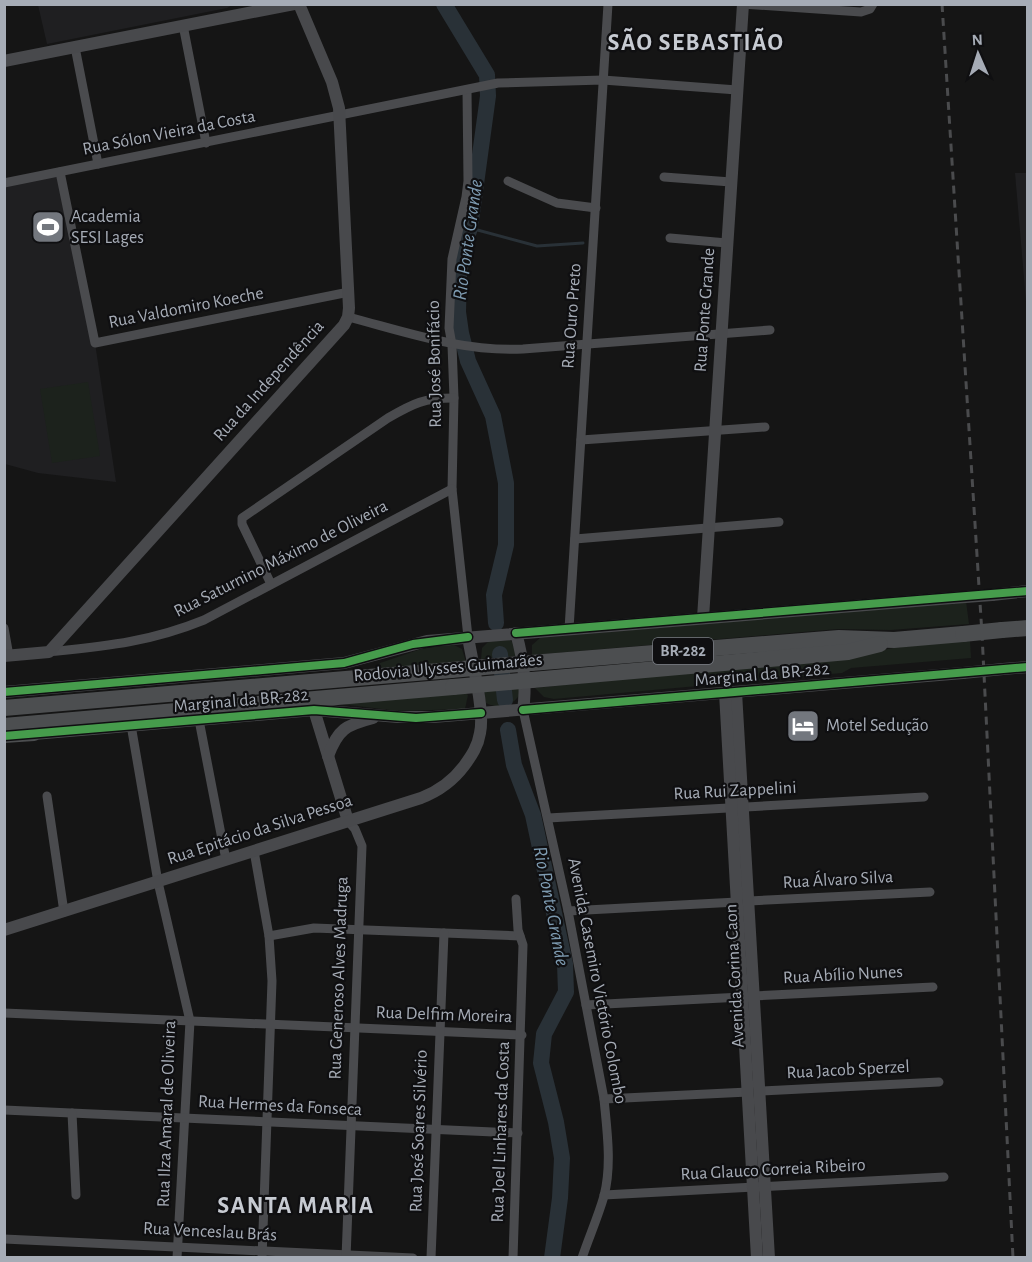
<svg xmlns="http://www.w3.org/2000/svg" width="1032" height="1262" font-family="'Alegreya Sans',sans-serif">
<style>
.built{fill:#1f1f21}
.green{fill:#1c221c}
.lines{fill:none;stroke-linecap:round;stroke-linejoin:round}
.stream{stroke:#293137;stroke-width:3}
.river{stroke:#293137;stroke-width:16}
.street{stroke:#4a4b4e;stroke-width:9}
.secondary{stroke:#48494c;stroke-width:12}
.primary{stroke:#4c4e50;stroke-width:14}
.highway{stroke:#4c4e50;stroke-width:16}
.rail{stroke:#4a4b4d;stroke-width:3;stroke-dasharray:8 6;stroke-linecap:butt}
.secondary-bridge{stroke:#48494c;stroke-width:12}
.highway-bridge{stroke:#4c4e50;stroke-width:16}
.cycleway-casing{stroke:#0f0f11;stroke-width:11}
.cycleway{stroke:#469c4c;stroke-width:8}
.labels{text-anchor:middle;dominant-baseline:central;stroke-width:4.5;stroke-linejoin:round;paint-order:stroke}
.shield{fill:#0f0f11;stroke:#797d84;stroke-width:1.5}
.shield-label{font-size:16px;font-weight:bold;fill:#a6acb6}
.street-label{font-size:18px;fill:#a6acb6;stroke:#0f0f11}
.poi-label{font-size:18px;fill:#a6acb6;stroke:#0f0f11;text-anchor:start}
.water-label{font-size:20px;font-style:italic;fill:#7e9bb1;stroke:#0f0f11}
.district-label{font-size:24px;font-weight:bold;letter-spacing:1.5px;fill:#c7cbd2;stroke:#0f0f11}
</style>
<rect width="100%" height="100%" fill="#151515"/>
<g class="built">
<path d="M38,5v-1l194,1 -5,3 -180,36z"/>
<path d="M60,172l35,171 21,139 -78,-9 -33,-9v-281z"/>
<path d="M1015,173h12v140z"/>
</g>
<g class="green">
<path d="M88,382l12,74 -48,7 -12,-74z"/>
<path d="M966,601l3,23 -78,6 -53,-1 -306,26v-10l8,-7z"/>
<path d="M509,640l4,2 3,14 -35,3 1,-11 7,-7z"/>
<path d="M970,640l1,18 -120,10 -9,5 -288,26 -10,-2 -9,-9 318,-32 40,-8z"/>
<path d="M452,644l10,5 4,13 -84,6 -4,-2 2,-3 41,-14z"/>
<path d="M519,685l1,9c-7,12 -21,16 -34,9l-3,-14z"/>
<path d="M465,693l3,2 -3,14 -67,2 -57,-7z"/>
</g>
<g class="lines">
<path class="stream" d="M470,228l67,18 46,-3"/>
<g class="river">
<path d="M444,4l43,71 1,21 -18,132 -6,18 -5,28 -1,38 3,21 7,28 25,55 13,67v62l-12,50 2,28"/>
<path d="M500,654l5,46"/>
<path d="M508,730l6,35 19,50 32,149 1,28 -22,42 -3,29 15,59 6,36 -2,40 -8,60"/>
</g>
<g class="street">
<path d="M742,4l119,8 9,-3 3,-5"/>
<path d="M183,25l23,118"/>
<path d="M75,47l23,117"/>
<path d="M467,90l1,91 -2,16 -14,62 -3,69 3,17 2,53 -2,91 16,148"/>
<path d="M60,172l35,171 254,-51"/>
<path d="M664,177l67,5"/>
<path d="M508,181l49,22 39,5"/>
<path d="M4,183l494,-100 105,-3 134,10"/>
<path d="M670,238l57,5"/>
<path d="M348,317c58,15 114,35 175,32l247,-19"/>
<path d="M581,440l184,-13"/>
<path d="M575,539l204,-17"/>
<path d="M271,584l-29,-60v-6l146,-100c26,-15 36,-20 66,-20"/>
<path d="M4,628l5,28"/>
<path d="M569,629l39,-625"/>
<path d="M49,652c57,-6 101,-10 155,-32l248,-131"/>
<path d="M523,710l45,201 36,188c3,32 8,66 0,97 -6,21 -15,41 -22,62"/>
<path d="M199,720l27,140"/>
<path d="M131,725l27,157 32,139 -13,237"/>
<path d="M47,796l17,116"/>
<path d="M548,818l376,-21"/>
<path d="M254,851l15,85 3,45 -10,277"/>
<path d="M749,901l181,-9"/>
<path d="M568,911l169,-9"/>
<path d="M269,936l45,-8 206,8"/>
<path d="M754,996l179,-9"/>
<path d="M586,1005l156,-8"/>
<path d="M4,1013l518,22"/>
<path d="M760,1091l179,-9"/>
<path d="M604,1099l144,-7"/>
<path d="M4,1110l514,23"/>
<path d="M72,1113l4,82"/>
<path d="M604,1195l340,-18"/>
<path d="M4,1239l409,19"/>
<path d="M346,1258l16,-412 -7,-17 -7,-8"/>
<path d="M431,1258l13,-325"/>
<path d="M513,1258l10,-313 -5,-15 -2,-31"/>
</g>
<g class="secondary">
<path d="M4,61l290,-57"/>
<path d="M992,595l36,-4"/>
<path d="M703,618l40,-614"/>
<path d="M516,633c7,25 11,52 7,77"/>
<path d="M4,656l45,-4 295,-327 4,-8 1,-9 -10,-200 -7,-26 -33,-78"/>
<path d="M1003,669l25,-2"/>
<path d="M4,692l340,-29 83,-22 525,-43"/>
<path d="M736,692l33,566"/>
<path d="M725,693l32,565"/>
<path d="M314,710l34,111"/>
<path d="M34,734l280,-24 84,7h35l530,-44"/>
<path d="M328,756c10,-27 18,-31 45,-38"/>
<path d="M4,930l417,-132c18,-7 31,-16 43,-32 8,-11 14,-20 16,-33 5,-21 -8,-72 -12,-96"/>
</g>
<path class="primary" d="M4,736l30,-2"/>
<g class="highway">
<path d="M1002,630l26,-2"/>
<path d="M531,663l308,-25 55,2 69,-6"/>
<path d="M532,680l316,-28 32,-8"/>
<path d="M4,708l447,-38"/>
<path d="M4,726l449,-39"/>
</g>
<path class="rail" d="M942,4l40,630 31,624"/>
<g class="secondary-bridge">
<path d="M952,598l40,-3"/>
<path d="M963,673l40,-4"/>
</g>
<g class="highway-bridge">
<path d="M963,634l39,-4"/>
<path d="M451,670l80,-7"/>
<path d="M453,687l79,-7"/>
</g>
<defs>
<g id="cycleway">
<path d="M516,633l512,-42"/>
<path d="M4,692l340,-29 69,-19 55,-7"/>
<path d="M523,710l505,-43"/>
<path d="M4,736l310,-26 102,8 65,-5"/>
</g>
</defs>
<use href="#cycleway" class="cycleway-casing"/>
<use href="#cycleway" class="cycleway"/>
</g>
<defs>
<symbol id="stadium-square" viewBox="-11 -11 22 22"><rect x="-9" y="-9" width="18" height="18" rx="4" fill="#73777e" stroke="#0f0f11"/><path d="M0-5a6.5 5 0 1 0 0 10a6.5 5 0 1 0 0-10ZM-3.5-1.8h7v3.6h-7Z" fill="#fff"/></symbol>
<symbol id="hotel-square" viewBox="-11 -11 22 22"><rect x="-9" y="-9" width="18" height="18" rx="4" fill="#73777e" stroke="#0f0f11"/><path d="M-6-4.5h1.5V1H6V5H4.5V3h-9V5H-6ZM-4 0a1.8 1.8 0 1 1 3.6 0ZM.5 0V-2.5h3Q6-2.5 6 0Z" fill="#fff"/></symbol>
</defs>
<g fill-rule="evenodd">
<use href="#stadium-square" x="29" y="208" width="38" height="38"/>
<use href="#hotel-square" x="784" y="707" width="38" height="38"/>
</g>
<g class="labels">
<rect class="shield" x="653" y="638" width="60" height="26" rx="4.5"/>
<g class="shield-label">
<text x="683" y="651">BR-282</text>
</g>
<g class="street-label">
<text transform="translate(169 133) rotate(-11)">Rua Sólon Vieira da Costa</text>
<text transform="translate(186 308) rotate(-11)">Rua Valdomiro Koeche</text>
<text transform="translate(705 310) rotate(-86)">Rua Ponte Grande</text>
<text transform="translate(572 316) rotate(-86)">Rua Ouro Preto</text>
<text transform="translate(435 364) rotate(-91)">Rua José Bonifácio</text>
<text transform="translate(269 381) rotate(-48)">Rua da Independência</text>
<text transform="translate(281 559) rotate(-27)">Rua Saturnino Máximo de Oliveira</text>
<text transform="translate(448 668) rotate(-5)">Rodovia Ulysses Guimarães</text>
<text transform="translate(762 675) rotate(-5)">Marginal da BR-282</text>
<text transform="translate(241 701) rotate(-5)">Marginal da BR-282</text>
<text transform="translate(735 791) rotate(-3)">Rua Rui Zappelini</text>
<text transform="translate(260 830) rotate(-18)">Rua Epitácio da Silva Pessoa</text>
<text transform="translate(838 880) rotate(-3)">Rua Álvaro Silva</text>
<text transform="translate(843 975) rotate(-3)">Rua Abílio Nunes</text>
<text transform="translate(735 976) rotate(-93)">Avenida Corina Caon</text>
<text transform="translate(339 978) rotate(-88)">Rua Generoso Alves Madruga</text>
<text transform="translate(597 981) rotate(79)">Avenida Casemiro Victório Colombo</text>
<text transform="translate(444 1015) rotate(2)">Rua Delfim Moreira</text>
<text transform="translate(848 1070) rotate(-3)">Rua Jacob Sperzel</text>
<text transform="translate(280 1106) rotate(3)">Rua Hermes da Fonseca</text>
<text transform="translate(167 1114) rotate(-88)">Rua Ilza Amaral de Oliveira</text>
<text transform="translate(419 1131) rotate(-88)">Rua José Soares Silvério</text>
<text transform="translate(501 1132) rotate(-88)">Rua Joel Linhares da Costa</text>
<text transform="translate(773 1170) rotate(-3)">Rua Glauco Correia Ribeiro</text>
<text transform="translate(210 1232) rotate(3)">Rua Venceslau Brás</text>
</g>
<g class="poi-label">
<text x="71" y="217">Academia<tspan x="71" dy="21">SESI Lages</tspan></text>
<text x="826" y="726">Motel Sedução</text>
</g>
<g class="water-label">
<text transform="translate(468 240) rotate(-82)">Rio Ponte Grande</text>
<text transform="translate(551 906) rotate(79)">Rio Ponte Grande</text>
</g>
<g class="district-label">
<text x="696" y="43">SÃO SEBASTIÃO</text>
<text x="296" y="1206">SANTA MARIA</text>
</g>
</g>
<rect width="1032" height="1262" fill="none" stroke="#a6acb6" stroke-width="12"/>
<g transform="translate(978 54) rotate(357)" stroke="#0f0f11" stroke-width="4.5" paint-order="stroke">
<path d="M0-4.5L10 22L0 15L-10 22Z" fill="#a6acb6"/>
<text y="-9" font-size="16" font-weight="bold" text-anchor="middle" fill="#a6acb6">N</text>
</g>
</svg>
